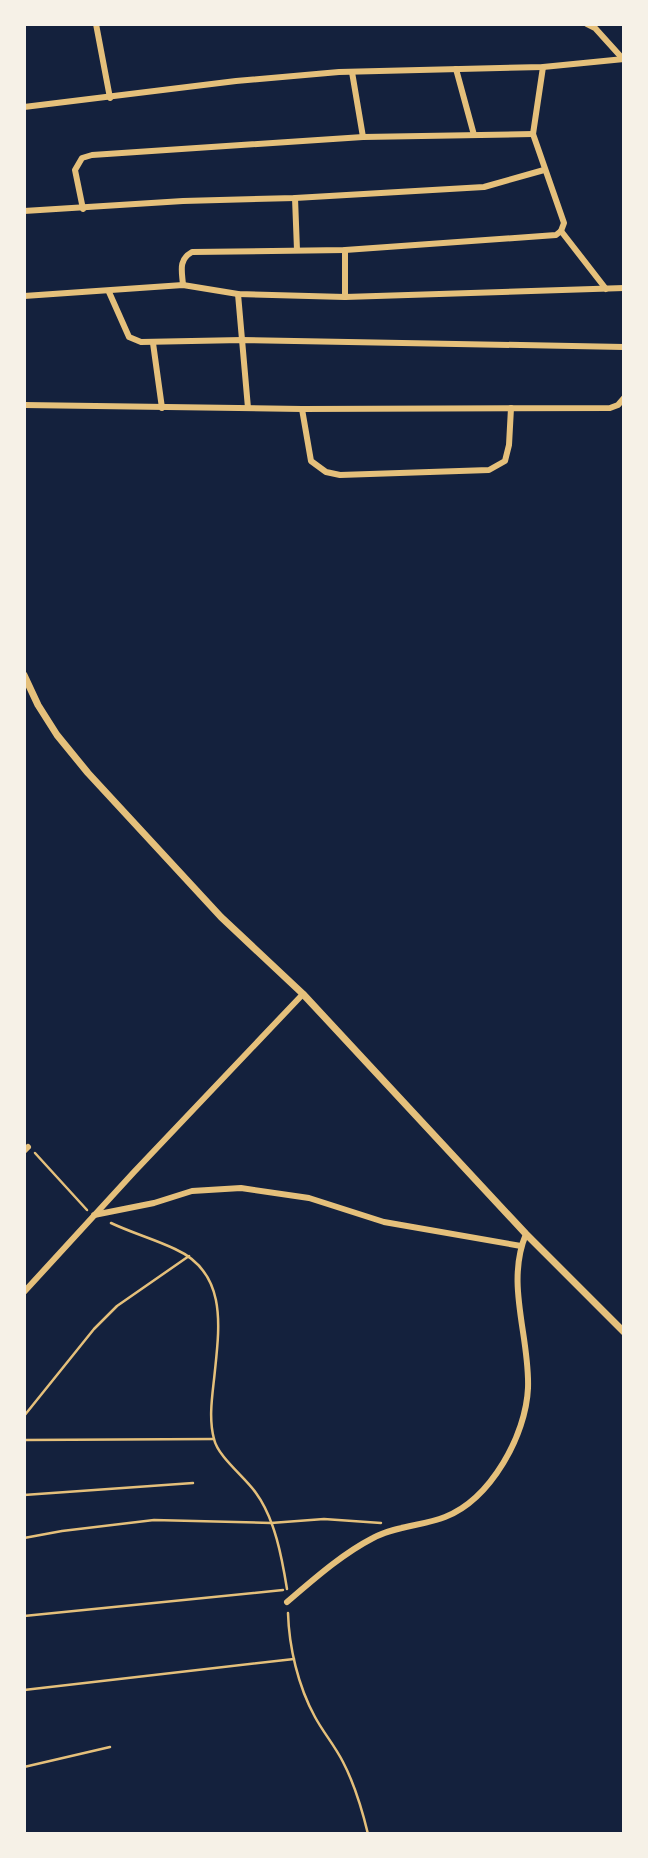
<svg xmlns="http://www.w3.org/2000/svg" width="648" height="1858" font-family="'Varela Round',sans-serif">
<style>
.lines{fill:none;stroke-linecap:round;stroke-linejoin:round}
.path{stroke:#e5c07b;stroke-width:2.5}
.service{stroke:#e5c07b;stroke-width:2.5}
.minor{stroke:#e5c07b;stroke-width:6}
.tertiary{stroke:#e5c07b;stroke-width:7}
</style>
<rect width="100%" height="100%" fill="#14213d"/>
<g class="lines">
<g class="path">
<path d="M35,1153l52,57"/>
<path d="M111,1223c21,10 43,16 64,26 51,23 45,74 40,121 -2,22 -7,47 -1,69 4,18 31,38 42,54 19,26 26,65 31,96"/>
<path d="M24,1416l70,-87 23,-23 72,-50"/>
<path d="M24,1440l190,-1"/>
<path d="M24,1538l38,-7 92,-11 117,3 53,-4 57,4"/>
<path d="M288,1613c1,34 10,73 27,104 8,15 20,29 28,45 12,23 19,47 25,72"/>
<path d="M24,1616l259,-26"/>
<path d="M24,1690l270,-31"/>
</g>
<g class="service">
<path d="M24,1495l169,-12"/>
<path d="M24,1767l86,-20"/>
</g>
<g class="minor">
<path d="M96,24l14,74"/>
<path d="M587,24l8,4 28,31"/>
<path d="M456,69l18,66"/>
<path d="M352,72l11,65"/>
<path d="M24,107l212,-26 103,-9 204,-5 81,-8"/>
<path d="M295,198l2,52"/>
<path d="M83,209l-8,-39 7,-12 10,-3 271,-18 170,-3"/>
<path d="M24,211l159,-10 112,-3 189,-11 60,-17"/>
<path d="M561,231l45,58"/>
<path d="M345,250v47"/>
<path d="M183,285c-1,-14 -5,-25 9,-33l153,-2 211,-15 5,-4 3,-8 -31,-89 10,-67"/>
<path d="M109,292l20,45 12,5 101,-2 382,7"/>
<path d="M238,294l10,114"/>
<path d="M24,296l159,-11 55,9 107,3 279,-9"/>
<path d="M153,343l9,65"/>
<path d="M24,405l278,4 308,-1 8,-3 6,-7"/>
<path d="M302,409l9,52 15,11 14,3 149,-5 16,-9 4,-16 2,-37"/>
<path d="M24,1151l4,-4"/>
<path d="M94,1215l60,-12 38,-12 49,-3 68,10 75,24 137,24"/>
<path d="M24,1292l110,-120 169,-178"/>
<path d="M287,1602c27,-23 55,-48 86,-64 22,-12 49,-12 72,-21 46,-18 81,-82 83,-129 2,-51 -23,-104 -2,-154"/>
</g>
<path class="tertiary" d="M24,675l14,30 19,30 31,38 133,144 82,77 223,240 98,98"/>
</g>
<rect width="648" height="1858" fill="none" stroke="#f6f1e7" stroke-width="52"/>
</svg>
